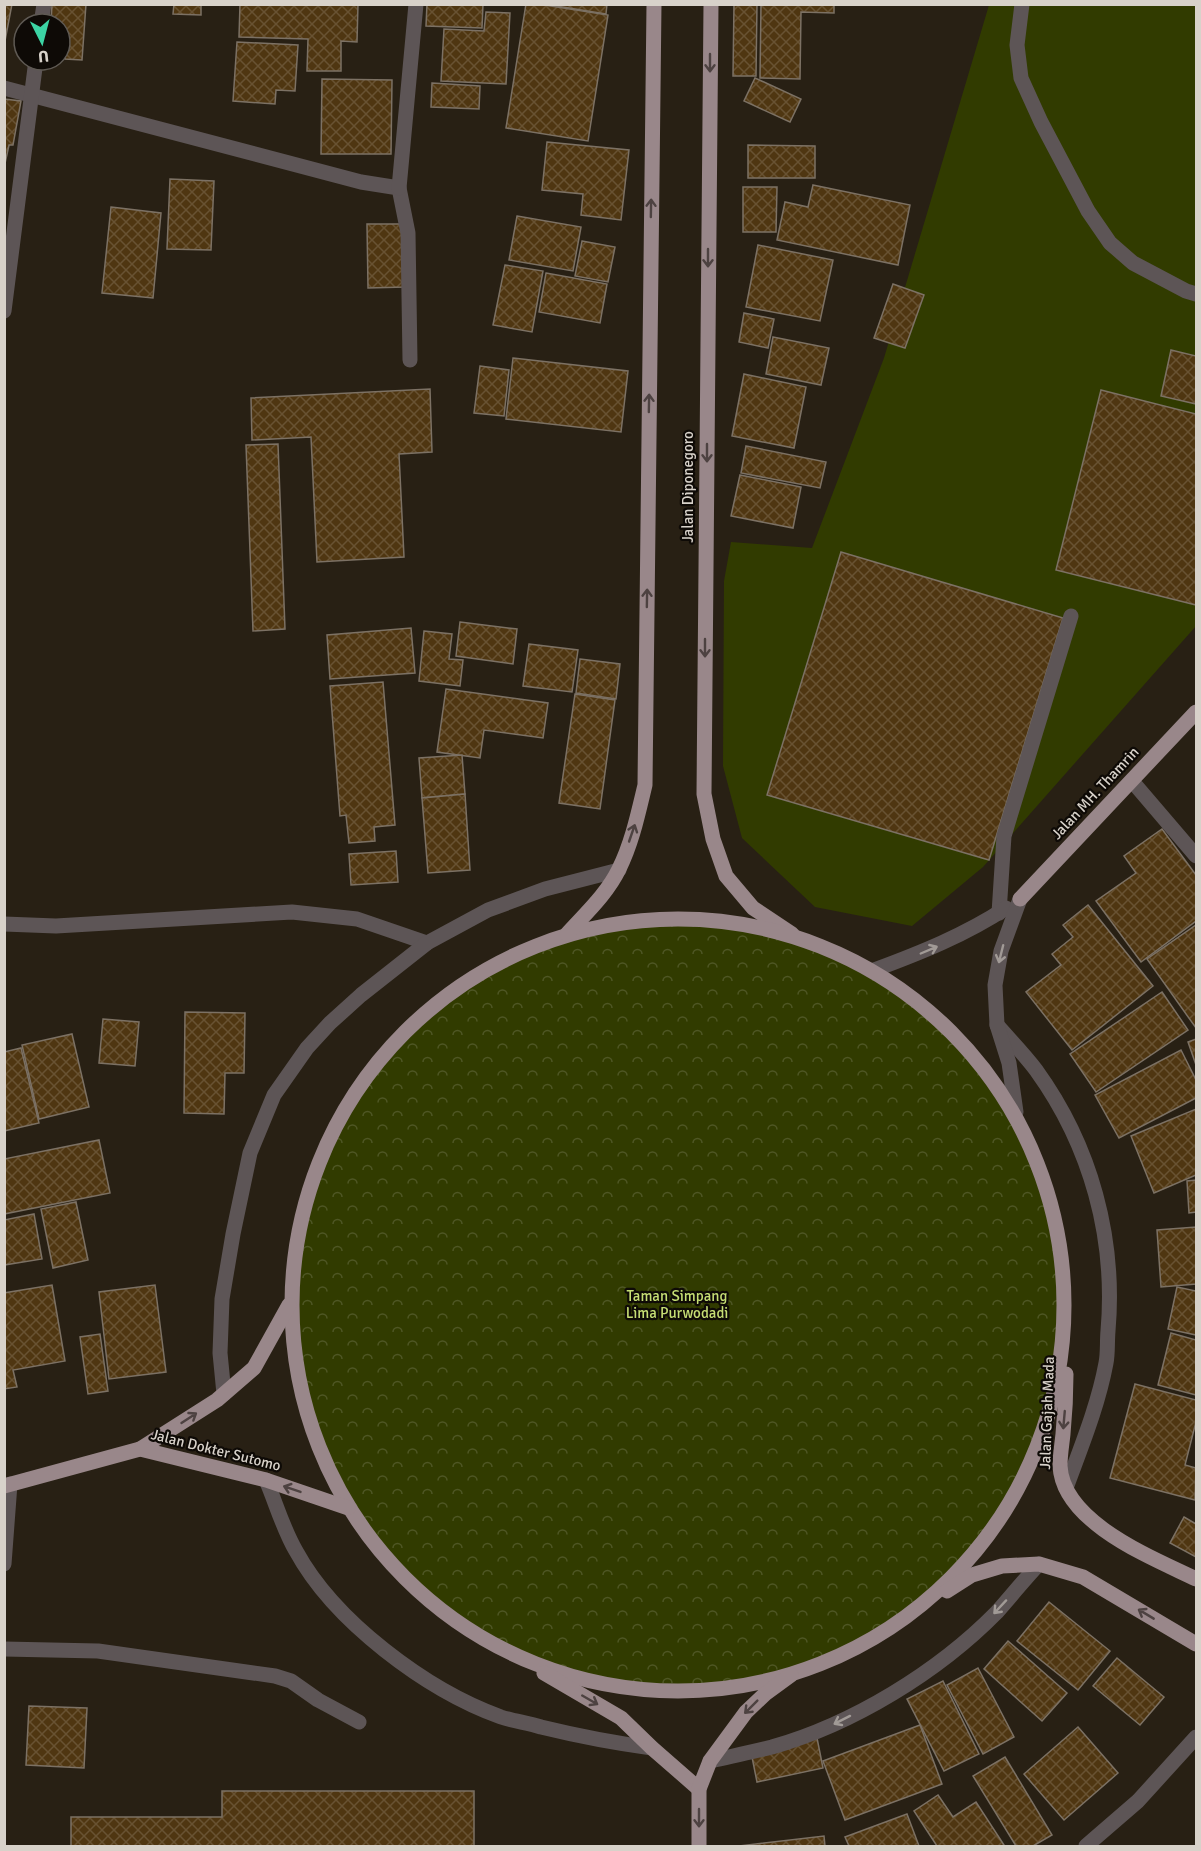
<svg xmlns="http://www.w3.org/2000/svg" width="1201" height="1851" font-family="Signika,sans-serif">
<style>
.park{fill:url(#park-crowns)}
.pitch{fill:#313b00}
.building{fill:url(#building-cross-hatch);stroke:#7c7164;stroke-width:1.5}
.lines{fill:none;stroke-linecap:round;stroke-linejoin:round}
.minor{stroke:#5d5556;stroke-width:15}
.major{stroke:#99878a;stroke-width:15}
.oneway{stroke:#4d4241}
.oneway2{stroke:#a19a96}
.labels{text-anchor:middle;dominant-baseline:central;stroke-width:4.5;stroke-linejoin:round;paint-order:stroke}
.street-label{font-size:15px;fill:#d8d2ca;stroke:#0e0a06}
.park-label{font-size:15px;fill:#c6de74;stroke:#0e0a06}
</style>
<defs>
<pattern id="park-crowns" width="20" height="18" patternUnits="userSpaceOnUse" patternTransform="scale(1.5)"><rect width="20" height="18" fill="#313b00"/><path d="M2 6a3 3 0 1 1 6 0M12 15a3 3 0 1 1 6 0" fill="none" stroke="#4e5624"/></pattern>
<pattern id="building-cross-hatch" width="8" height="8" patternUnits="userSpaceOnUse" patternTransform="scale(1.5)"><rect width="8" height="8" fill="#4f3611"/><path d="M0 0l8 8M0 8l8-8" fill="none" stroke="#685232"/></pattern>
</defs>
<rect width="100%" height="100%" fill="#282014"/>
<circle class="park" cx="678" cy="1305" r="386"/>
<path class="pitch" d="M989,5h207v621l-213,241 -71,59 -97,-19 -73,-69 -19,-72 1,-185 7,-39 81,6 72,-190z"/>
<g class="building">
<path d="M4,4h8l-8,42z"/>
<path d="M52,4h34l-4,56 -17,-1 1,-17 -6,-1v-17h-9z"/>
<path d="M174,4h27v11l-28,-1z"/>
<path d="M240,4h118l-1,38 -16,-1v30h-34l1,-32 -69,-2z"/>
<path d="M427,4h56l-1,24 -56,-2z"/>
<path d="M526,4h12l70,11 -20,126 -82,-13z"/>
<path d="M544,4h63l-1,10z"/>
<path d="M734,4h23l-1,72h-23z"/>
<path d="M761,4h73v9l-33,-1 -1,67 -40,-1z"/>
<path d="M486,12l24,1 -4,71 -65,-3 3,-52 40,2z"/>
<path d="M237,42l61,3 -3,46 -19,-1 -1,14 -42,-3z"/>
<path d="M755,78l46,21 -11,23 -46,-21z"/>
<path d="M322,79l70,1 -1,74h-70z"/>
<path d="M432,83l48,3 -1,23 -48,-2z"/>
<path d="M4,99l17,2 -8,44h-4l-5,23z"/>
<path d="M547,142l82,8 -8,70 -40,-5 2,-21 -41,-4z"/>
<path d="M748,145l67,1v32h-67z"/>
<path d="M170,179l44,2 -3,69 -44,-1z"/>
<path d="M813,185l97,20 -12,60 -121,-25 8,-38 23,5z"/>
<path d="M743,187h34l-1,45h-33z"/>
<path d="M111,207l50,6 -8,85 -51,-5z"/>
<path d="M517,216l64,11 -8,44 -64,-11z"/>
<path d="M367,224h38v63l-37,1z"/>
<path d="M582,241l33,6 -7,35 -33,-6z"/>
<path d="M758,245l75,15 -13,61 -74,-14z"/>
<path d="M505,265l38,6 -11,61 -39,-7z"/>
<path d="M546,273l61,11 -7,39 -61,-11z"/>
<path d="M893,284l31,11 -19,53 -31,-10z"/>
<path d="M744,313l30,6 -6,29 -29,-6z"/>
<path d="M773,337l56,11 -8,37 -55,-11z"/>
<path d="M1171,350l25,6v48l-35,-8z"/>
<path d="M513,358l115,13 -7,61 -115,-13z"/>
<path d="M480,366l29,4 -5,46 -30,-3z"/>
<path d="M744,374l62,13 -12,61 -62,-12z"/>
<path d="M430,389l2,63 -33,2 5,103 -87,5 -6,-125 -59,3 -1,-42z"/>
<path d="M1101,390l95,24v191l-140,-35z"/>
<path d="M278,444l7,185 -32,2 -7,-186z"/>
<path d="M746,446l80,16 -6,26 -79,-15z"/>
<path d="M740,475l61,12 -8,41 -62,-12z"/>
<path d="M841,552l222,66 -74,242 -222,-65z"/>
<path d="M460,622l57,7 -4,35 -57,-8z"/>
<path d="M411,628l4,45 -85,6 -3,-44z"/>
<path d="M424,631l28,3 -3,25 14,1 -3,26 -41,-5z"/>
<path d="M529,644l49,6 -6,42 -49,-6z"/>
<path d="M580,659l40,5 -4,35 -40,-6z"/>
<path d="M383,682l12,143 -21,2 1,14 -26,2 -3,-28 -6,1 -10,-130z"/>
<path d="M446,689l102,14 -5,35 -59,-8 -4,28 -43,-6z"/>
<path d="M575,694l40,6 -15,109 -41,-6z"/>
<path d="M462,755l3,39 -43,4 -3,-40z"/>
<path d="M465,794l5,76 -42,3 -6,-75z"/>
<path d="M1162,829l34,46v46l-55,41 -45,-61 40,-28 -12,-17z"/>
<path d="M396,851l2,31 -47,3 -2,-31z"/>
<path d="M1088,905l65,81 -81,64 -46,-58 35,-27 -9,-11 21,-17 -10,-12z"/>
<path d="M1196,925v103l-49,-69z"/>
<path d="M1162,992l26,38 -92,62 -26,-38z"/>
<path d="M185,1012l60,1 -1,60h-19l-1,41 -40,-1z"/>
<path d="M103,1019l36,3 -4,44 -36,-3z"/>
<path d="M72,1034l17,73 -50,12 -17,-74z"/>
<path d="M1196,1039v26l-8,-23z"/>
<path d="M21,1048l18,75 -35,8v-79z"/>
<path d="M1181,1050l15,30v18l-77,40 -24,-43z"/>
<path d="M1196,1109v66l-42,18 -23,-57z"/>
<path d="M99,1140l11,53 -106,21v-55z"/>
<path d="M1196,1180v32l-7,1 -2,-32z"/>
<path d="M76,1202l12,58 -35,8 -12,-59z"/>
<path d="M34,1214l8,45 -38,6v-45z"/>
<path d="M1196,1227v57l-35,3 -4,-57z"/>
<path d="M52,1285l13,76 -52,9 4,17 -13,2v-96z"/>
<path d="M155,1285l11,87 -57,7 -10,-87z"/>
<path d="M1177,1287l19,4v44l-28,-6z"/>
<path d="M1171,1333l25,7v55l-38,-10z"/>
<path d="M100,1334l8,57 -20,3 -8,-57z"/>
<path d="M1135,1384l61,16v22l-11,43 11,3 -1,32 -85,-22z"/>
<path d="M1184,1517l12,7v33l-26,-14z"/>
<path d="M1049,1602l61,49 -32,39 -61,-49z"/>
<path d="M1008,1641l59,52 -25,28 -58,-52z"/>
<path d="M1117,1658l47,39 -24,28 -47,-39z"/>
<path d="M978,1668l36,69 -31,17 -36,-69z"/>
<path d="M943,1681l36,73 -35,17 -37,-72z"/>
<path d="M29,1706l58,2 -3,60 -58,-3z"/>
<path d="M920,1725l22,59 -97,36 -22,-59z"/>
<path d="M1078,1727l40,46 -54,47 -40,-46z"/>
<path d="M817,1738l6,30 -66,14 -6,-30z"/>
<path d="M1005,1757l47,78 -19,11h-17l-43,-70z"/>
<path d="M222,1791h252v55h-403v-29h151z"/>
<path d="M938,1795l15,22 23,-15 28,43 -2,1h-65l-23,-35z"/>
<path d="M907,1814l12,32h-70l-4,-9z"/>
<path d="M824,1836l1,10h-86z"/>
</g>
<g class="lines">
<g class="minor">
<path d="M1022,4l-5,41 4,33 20,44 47,89 22,32 23,20 53,28 10,3"/>
<path d="M41,24l3,-20"/>
<path d="M4,88l357,94 38,6 9,45 2,127"/>
<path d="M399,188l17,-184"/>
<path d="M4,311l32,-251"/>
<path d="M1132,781l64,75"/>
<path d="M999,913l5,-77 67,-220"/>
<path d="M4,924l52,2 236,-14 65,7 70,24"/>
<path d="M874,970c46,-17 91,-35 132,-62"/>
<path d="M997,1025c13,15 27,29 39,45 55,76 80,168 72,261 -1,11 0,22 -2,32 -8,43 -25,84 -40,125"/>
<path d="M1016,1112l-7,-49 -12,-38 -2,-40 6,-34 19,-52"/>
<path d="M224,1394l-4,-41 2,-54 11,-65 17,-81 24,-58 33,-47 23,-25 31,-28 66,-52 61,-33 57,-21 74,-19"/>
<path d="M266,1480c10,23 17,49 30,71 38,70 130,139 205,166 12,4 27,6 40,10 37,9 73,16 111,21"/>
<path d="M4,1564l6,-80"/>
<path d="M4,1649l94,2 177,25 16,5 27,19 41,22"/>
<path d="M710,1761c20,-4 41,-9 62,-14 81,-23 166,-75 225,-135 14,-16 28,-33 42,-48"/>
<path d="M1086,1846l52,-45 58,-64"/>
</g>
<g class="major">
<path d="M711,4l-7,790 9,45 13,37 27,32 39,26"/>
<path d="M1020,899l176,-187"/>
<circle cx="678" cy="1305" r="386"/>
<path d="M567,934c18,-20 40,-40 52,-65 13,-26 19,-55 26,-84l9,-781"/>
<path d="M1066,1374c0,20 -1,40 -3,60 -1,10 -3,21 -3,32 3,57 93,92 136,113"/>
<path d="M140,1449l77,-49 37,-32 35,-63"/>
<path d="M4,1486l136,-37 126,31 82,28"/>
<path d="M947,1591l25,-16 30,-9 37,-2 44,13 113,67"/>
<path d="M544,1673l77,45 31,30 47,41"/>
<path d="M699,1846v-57l11,-28 36,-49 19,-18 26,-19"/>
</g>
</g>
<defs><path id="oneway-shaft" d="M-6 0H5M1.5-3L5.5 0L1.5 3" fill="none" stroke-width="1.6" stroke-linecap="round" stroke-linejoin="round" transform="scale(1.5)"/></defs>
<g class="oneway">
<use href="#oneway-shaft" transform="translate(710 63) rotate(90)"/>
<use href="#oneway-shaft" transform="translate(651 208) rotate(-89)"/>
<use href="#oneway-shaft" transform="translate(708 258) rotate(90)"/>
<use href="#oneway-shaft" transform="translate(649 403) rotate(-89)"/>
<use href="#oneway-shaft" transform="translate(707 453) rotate(90)"/>
<use href="#oneway-shaft" transform="translate(647 598) rotate(-89)"/>
<use href="#oneway-shaft" transform="translate(705 648) rotate(90)"/>
<use href="#oneway-shaft" transform="translate(632 833) rotate(-71)"/>
<use href="#oneway-shaft" transform="translate(189 1418) rotate(-33)"/>
<use href="#oneway-shaft" transform="translate(1064 1420) rotate(95)"/>
<use href="#oneway-shaft" transform="translate(292 1489) rotate(-161)"/>
<use href="#oneway-shaft" transform="translate(1146 1614) rotate(-149)"/>
<use href="#oneway-shaft" transform="translate(590 1700) rotate(30)"/>
<use href="#oneway-shaft" transform="translate(751 1707) rotate(135)"/>
<use href="#oneway-shaft" transform="translate(699 1818) rotate(90)"/>
</g>
<g class="oneway2">
<use href="#oneway-shaft" transform="translate(929 950) rotate(-23)"/>
<use href="#oneway-shaft" transform="translate(1001 954) rotate(104)"/>
<use href="#oneway-shaft" transform="translate(1000 1607) rotate(133)"/>
<use href="#oneway-shaft" transform="translate(842 1720) rotate(153)"/>
</g>
<g class="labels">
<g class="street-label">
<text transform="translate(688 487) rotate(-90)">Jalan Diponegoro</text>
<text transform="translate(1095 793) rotate(-47)">Jalan MH. Thamrin</text>
<text transform="translate(1047 1413) rotate(-88)">Jalan Gajah Mada</text>
<text transform="translate(216 1450) rotate(14)">Jalan Dokter Sutomo</text>
</g>
<g class="park-label">
<text x="677" y="1296">Taman Simpang<tspan x="677" dy="17">Lima Purwodadi</tspan></text>
</g>
</g>
<rect width="1201" height="1851" fill="none" stroke="#d8d2ca" stroke-width="12"/>
<g transform="translate(42 42) rotate(174)"><circle r="28" fill="#0e0a06" stroke="#5f5a54" stroke-width="1.5"/>
<path d="M0-4.5L10 22L0 15L-10 22Z" fill="#3cd4a4"/>
<text y="-9" font-size="16" font-weight="bold" text-anchor="middle" fill="#d8d2ca">U</text>
</g>
</svg>
